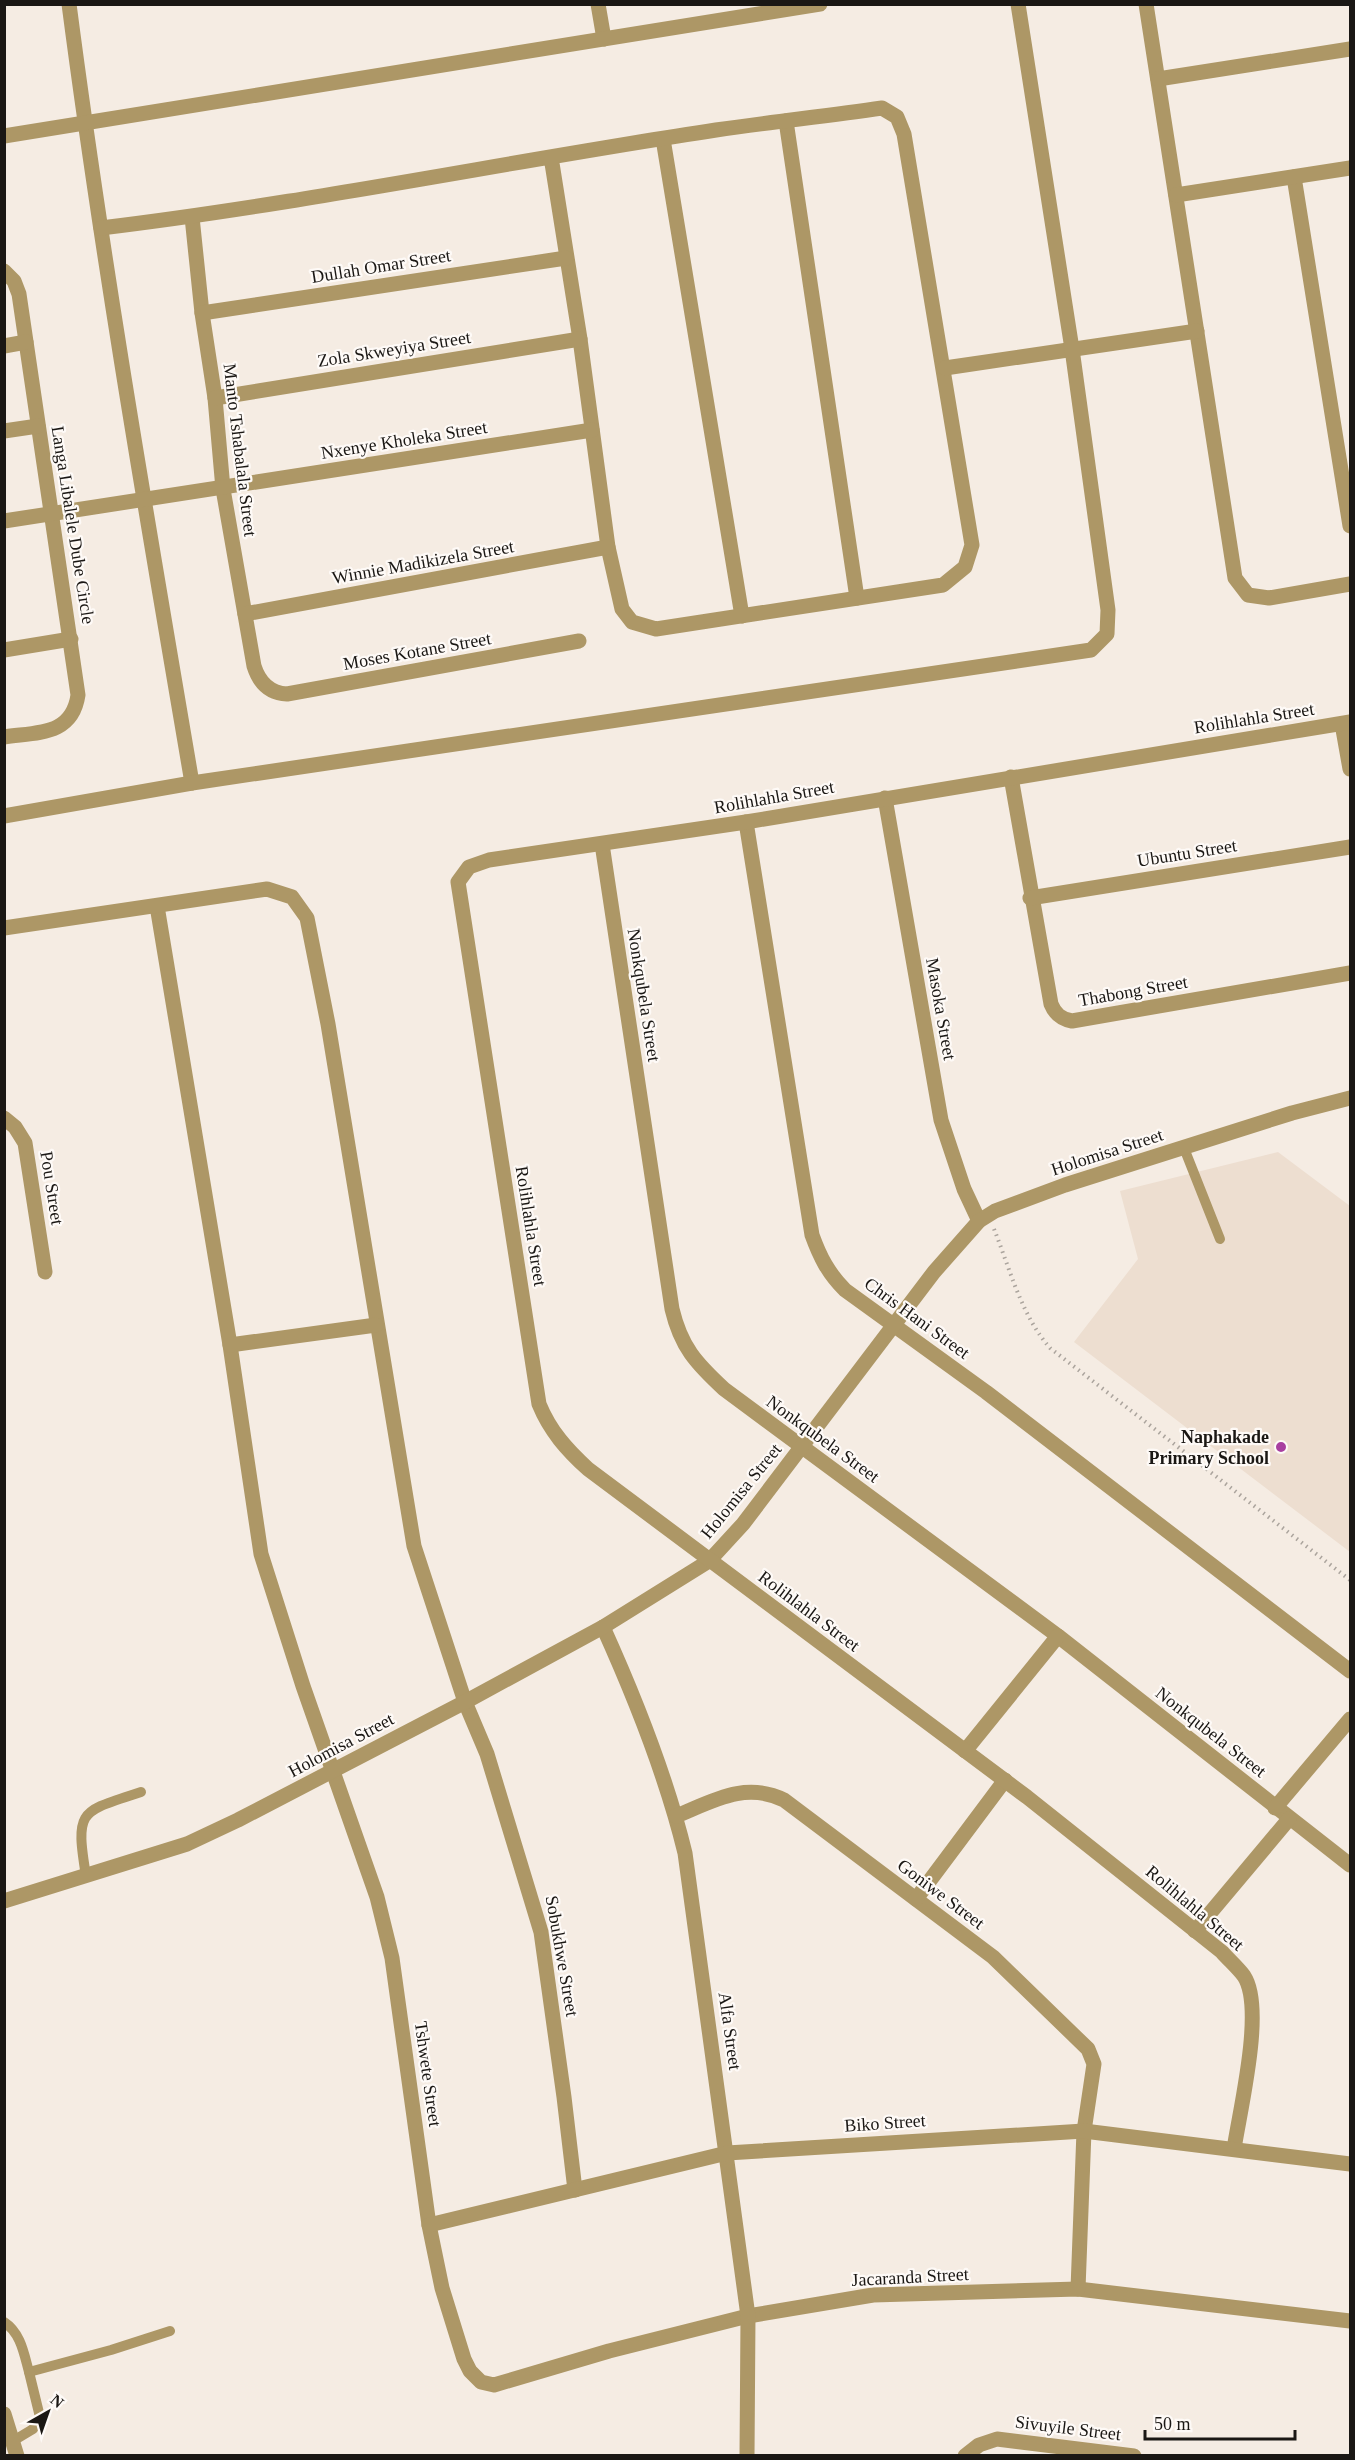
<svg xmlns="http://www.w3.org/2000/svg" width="1355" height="2460" font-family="Georgia,serif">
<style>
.built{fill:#edded0}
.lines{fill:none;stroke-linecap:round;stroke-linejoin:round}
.path{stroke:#aba49d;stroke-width:4;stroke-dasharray:1.5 4.5;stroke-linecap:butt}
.service{stroke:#ad9766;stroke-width:10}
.minor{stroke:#ad9766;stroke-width:15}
.poi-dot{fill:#a83fa0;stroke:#fefaf7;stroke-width:2}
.labels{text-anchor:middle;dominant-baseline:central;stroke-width:4.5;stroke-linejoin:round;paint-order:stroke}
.street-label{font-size:18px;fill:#1a1714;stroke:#fefaf7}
.poi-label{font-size:18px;font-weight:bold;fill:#1a1714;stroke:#fefaf7;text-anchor:end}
</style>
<rect width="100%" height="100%" fill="#f5ece3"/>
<path class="built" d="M1278,1152l72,54v346l-276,-210 64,-83 -18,-68z"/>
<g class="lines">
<path class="path" d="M994,1229c16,40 27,86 56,119l300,232"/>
<g class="service">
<path d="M1184,1148l36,91"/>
<path d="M86,1876c-11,-67 -6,-64 55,-84"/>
<path d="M4,2322c17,11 20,32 25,50l82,-22 59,-19"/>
<path d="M13,2441l20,-12 7,-12 -11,-45"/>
</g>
<g class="minor">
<path d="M69,4c34,261 79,520 123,779"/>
<path d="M598,4l6,35"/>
<path d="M1146,4l89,574 13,17 21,3 81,-14"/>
<path d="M1158,79l192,-30"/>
<path d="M786,121l71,477"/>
<path d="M4,136l816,-132"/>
<path d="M663,139l79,477"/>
<path d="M1294,177l56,349"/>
<path d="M1176,195l174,-27"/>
<path d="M192,217l10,96 13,85 8,91 31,177c5,16 15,27 33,28l292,-53"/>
<path d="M101,228c206,-25 410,-67 615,-98 55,-8 111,-14 166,-22l15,9 7,17 68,411 -7,22 -22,18 -287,44 -24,-7 -10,-13 -14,-62 -28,-208 -29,-182"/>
<path d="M4,271l10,10 5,13 59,401c-6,41 -41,37 -74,42"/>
<path d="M202,313l364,-55"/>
<path d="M4,346l22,-4"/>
<path d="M945,368l252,-37"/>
<path d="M215,398l365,-59"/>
<path d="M4,431l34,-5"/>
<path d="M4,521l588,-91"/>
<path d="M245,614l363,-67"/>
<path d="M4,650l67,-11"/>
<path d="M1342,724l8,45"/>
<path d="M1011,777l40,227c4,10 10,15 21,17l278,-48"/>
<path d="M885,798l56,322 23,69 15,32"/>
<path d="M4,816l188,-33 899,-133 16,-16 1,-24 -36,-261 -54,-345"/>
<path d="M746,822l66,413c8,22 16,38 33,55l141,102 364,279"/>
<path d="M602,844l70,465c9,38 24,54 52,80l334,247 292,229"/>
<path d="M1030,898l320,-51"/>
<path d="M157,906l73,439 31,209 42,132 74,211 15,61 37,267 13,63 22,71 6,12 11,11 13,3 115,-34 139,-35 125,-21 205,-6 272,32"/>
<path d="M4,928l263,-39 25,8 15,21 21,106 86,522 51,156 22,52 54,178 23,165 11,93"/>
<path d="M4,1118l11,9 10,16 20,129"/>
<path d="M230,1345l146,-20"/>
<path d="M603,1627c33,73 63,148 82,226l63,463 -1,140"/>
<path d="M965,1751l93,-115"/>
<path d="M1275,1808l75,-89"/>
<path d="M676,1816c37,-15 69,-35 108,-16l209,157 95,92 6,15 -10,67 -6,158"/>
<path d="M916,1899l89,-119"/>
<path d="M4,1901l183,-57 51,-24 227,-118 138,-75 106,-66 34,-37 191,-252 45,-51 16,-10 70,-26 227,-72 58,-15"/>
<path d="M1195,1931l94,-112"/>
<path d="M1234,2149c6,-40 31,-141 10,-173 -6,-8 -15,-16 -22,-24l-195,-155 -439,-328c-21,-19 -38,-38 -49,-65l-81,-522 11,-15 20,-7 257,-38 604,-100"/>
<path d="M429,2225l298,-72 357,-22 266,33"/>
<path d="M4,2414l13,42"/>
<path d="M965,2456l14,-11 18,-6 137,17"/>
</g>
</g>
<circle class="poi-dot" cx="1281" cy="1447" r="6"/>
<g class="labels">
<g class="street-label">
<text transform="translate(381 266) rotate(-9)">Dullah Omar Street</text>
<text transform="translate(394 349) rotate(-9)">Zola Skweyiya Street</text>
<text transform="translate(404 440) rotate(-9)">Nxenye Kholeka Street</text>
<text transform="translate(240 450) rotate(83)">Manto Tshabalala Street</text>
<text transform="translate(73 525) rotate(81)">Langa Libalele Dube Circle</text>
<text transform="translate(423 562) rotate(-10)">Winnie Madikizela Street</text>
<text transform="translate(417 651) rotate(-10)">Moses Kotane Street</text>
<text transform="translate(1254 718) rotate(-9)">Rolihlahla Street</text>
<text transform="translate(774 797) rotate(-10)">Rolihlahla Street</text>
<text transform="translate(1187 853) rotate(-9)">Ubuntu Street</text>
<text transform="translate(1133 991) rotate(-10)">Thabong Street</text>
<text transform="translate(644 995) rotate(81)">Nonkqubela Street</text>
<text transform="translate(941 1009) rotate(80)">Masoka Street</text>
<text transform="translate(1107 1152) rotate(-18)">Holomisa Street</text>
<text transform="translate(52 1188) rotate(81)">Pou Street</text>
<text transform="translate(531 1226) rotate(81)">Rolihlahla Street</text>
<text transform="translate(917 1318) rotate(36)">Chris Hani Street</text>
<text transform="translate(823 1439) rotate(36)">Nonkqubela Street</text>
<text transform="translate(741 1491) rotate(-51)">Holomisa Street</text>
<text transform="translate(809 1611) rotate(37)">Rolihlahla Street</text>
<text transform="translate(1211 1732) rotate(38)">Nonkqubela Street</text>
<text transform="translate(341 1745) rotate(-28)">Holomisa Street</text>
<text transform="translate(941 1894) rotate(37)">Goniwe Street</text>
<text transform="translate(1195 1908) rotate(40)">Rolihlahla Street</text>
<text transform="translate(562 1956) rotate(80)">Sobukhwe Street</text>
<text transform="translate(730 2031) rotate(82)">Alfa Street</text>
<text transform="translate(428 2074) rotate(82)">Tshwete Street</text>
<text transform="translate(885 2123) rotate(-4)">Biko Street</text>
<text transform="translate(910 2277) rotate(-3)">Jacaranda Street</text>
<text transform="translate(1068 2428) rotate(7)">Sivuyile Street</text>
</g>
<g class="poi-label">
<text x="1269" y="1437">Naphakade<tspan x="1269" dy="21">Primary School</tspan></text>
</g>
</g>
<rect width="1355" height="2460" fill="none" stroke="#1a1714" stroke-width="12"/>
<g transform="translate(48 2412) rotate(40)" stroke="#fefaf7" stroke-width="4.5" paint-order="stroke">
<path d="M0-4.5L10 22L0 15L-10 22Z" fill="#1a1714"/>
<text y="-9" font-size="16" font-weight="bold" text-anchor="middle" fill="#1a1714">N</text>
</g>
<path d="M1145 2430v9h150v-9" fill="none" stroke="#1a1714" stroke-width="3"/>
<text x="1154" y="2430" font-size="18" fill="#1a1714" stroke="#fefaf7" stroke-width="4.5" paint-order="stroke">50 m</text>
</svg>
